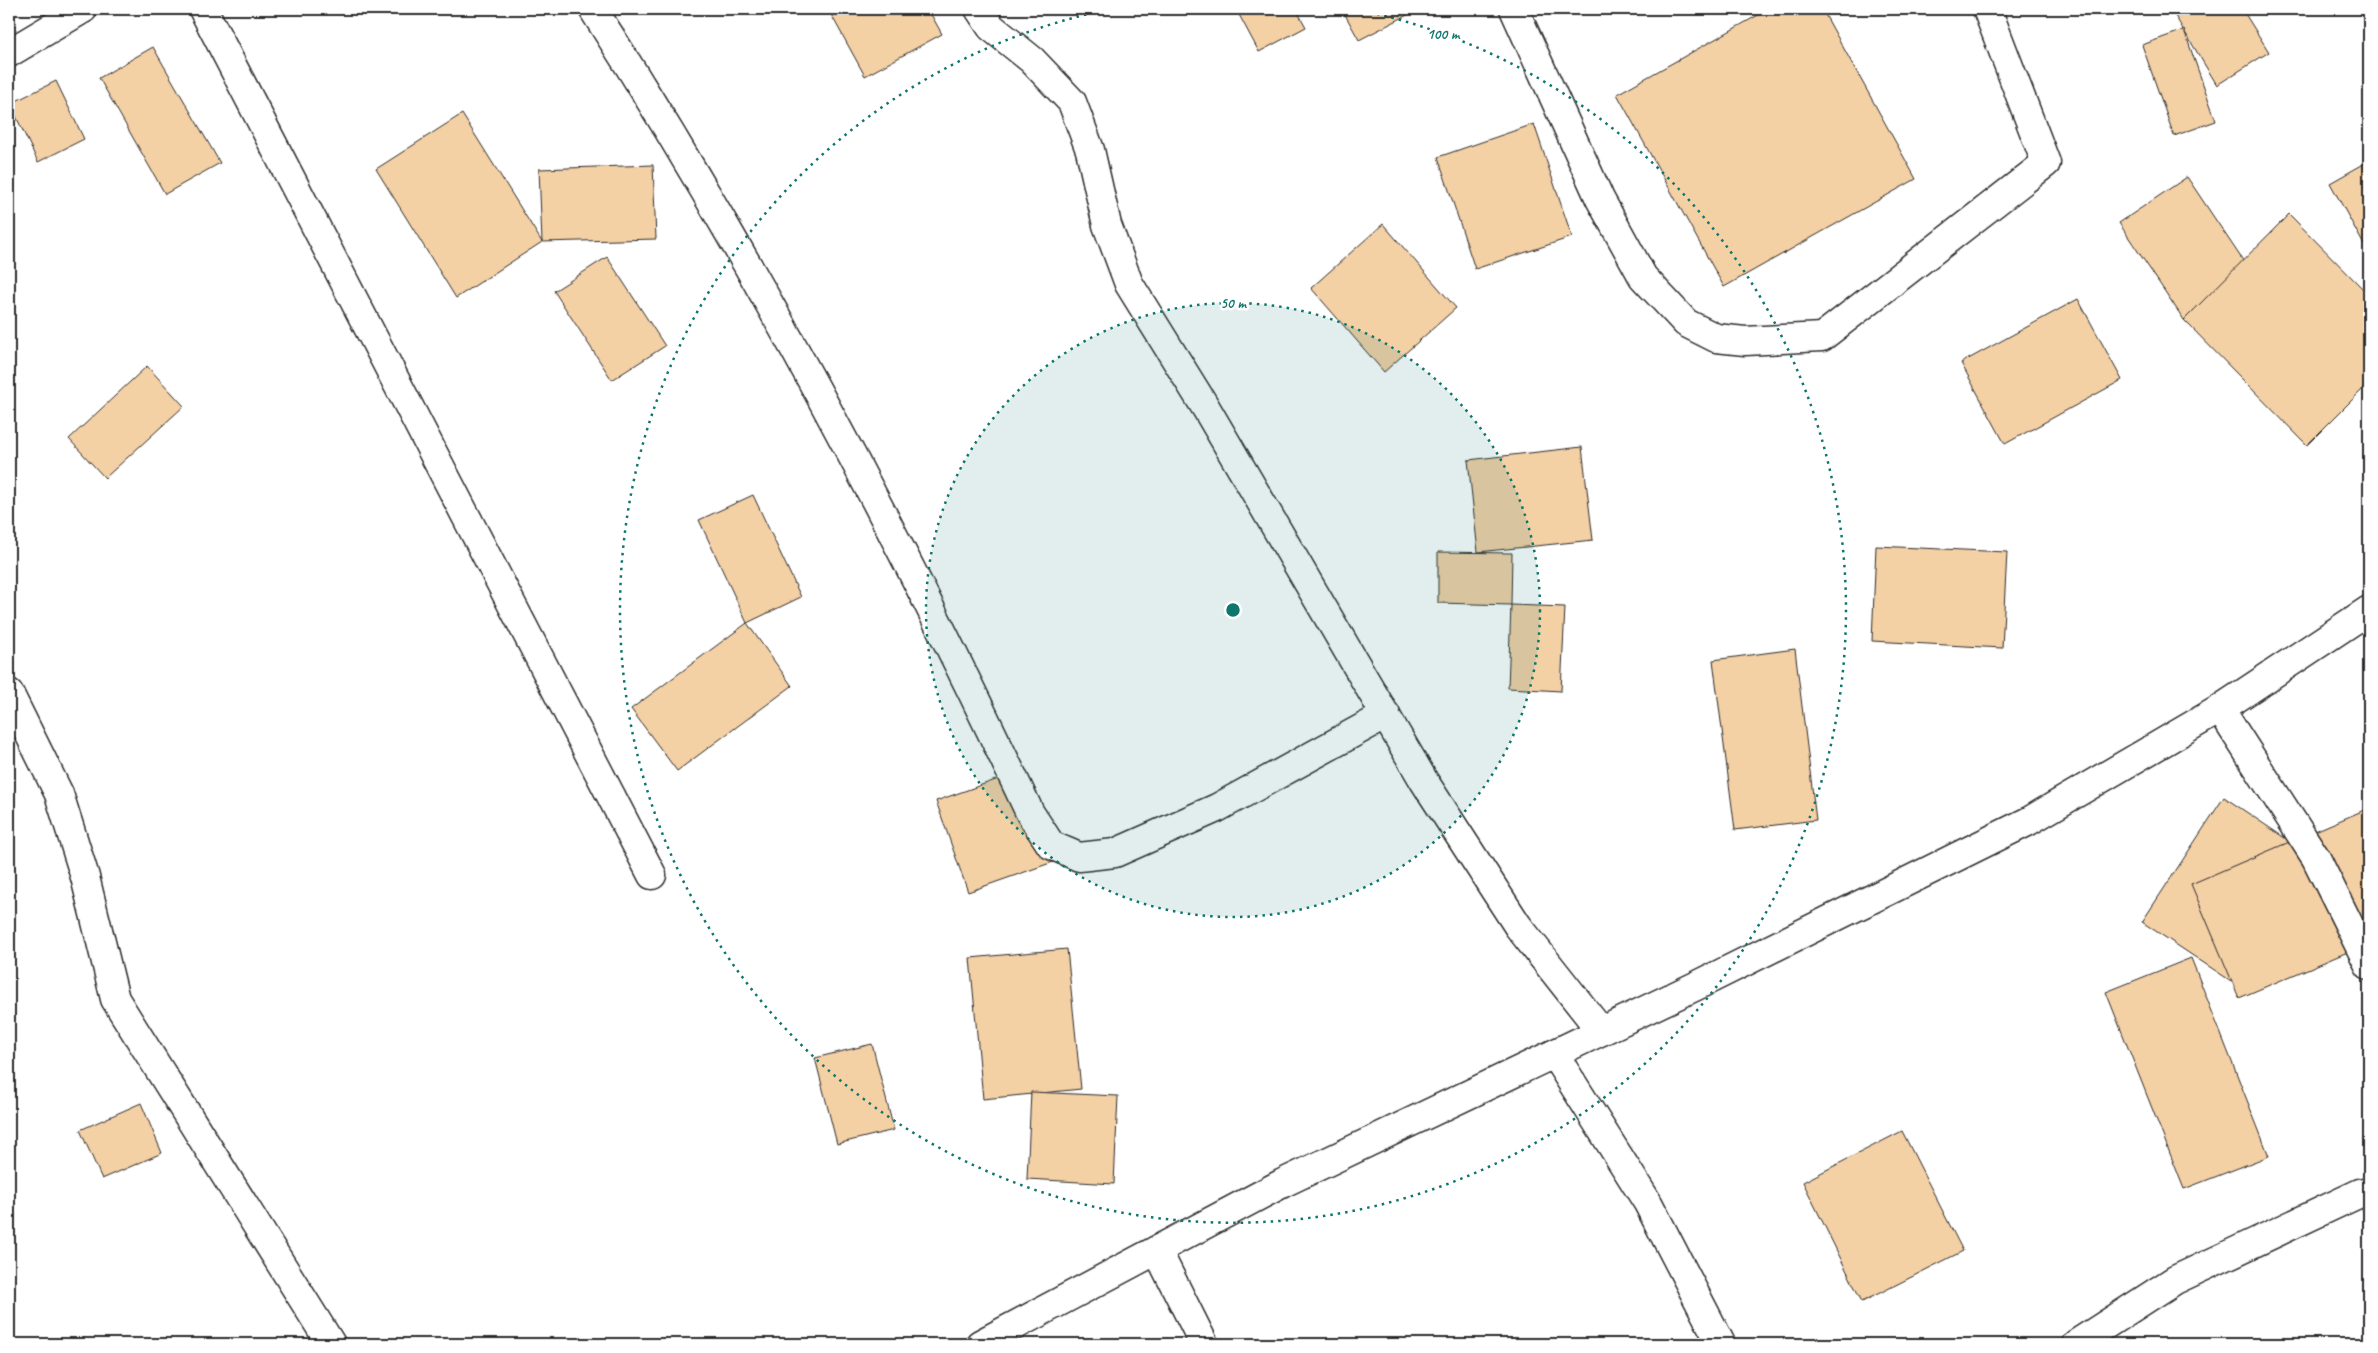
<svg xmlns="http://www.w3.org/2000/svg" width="2378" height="1353" font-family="Caveat,sans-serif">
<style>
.building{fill:#f4d0a5;stroke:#2b2b2b}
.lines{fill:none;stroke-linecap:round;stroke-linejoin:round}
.minor-casing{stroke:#2b2b2b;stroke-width:31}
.minor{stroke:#fff;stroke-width:28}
.ring{fill:none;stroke:#0f766e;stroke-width:2.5;stroke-dasharray:2.5 5}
.centre{fill:#0f766e;stroke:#fff;stroke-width:2.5}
.ring-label{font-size:15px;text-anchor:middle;font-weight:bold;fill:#0f766e;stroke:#fff;stroke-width:5;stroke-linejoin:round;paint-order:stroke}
</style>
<rect width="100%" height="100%" fill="#fff"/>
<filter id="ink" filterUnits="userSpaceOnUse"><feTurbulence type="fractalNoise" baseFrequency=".02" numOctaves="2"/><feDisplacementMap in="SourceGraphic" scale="10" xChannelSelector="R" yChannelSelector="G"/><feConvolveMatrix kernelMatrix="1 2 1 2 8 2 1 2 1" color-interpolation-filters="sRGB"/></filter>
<g filter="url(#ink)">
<g class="building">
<path d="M828,9h100l14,25 -77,42z"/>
<path d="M1236,9h60l10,18 -47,25z"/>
<path d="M1342,9h77l-60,31z"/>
<path d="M1769,9h53l94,170 -192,108 -107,-193z"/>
<path d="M2176,9h66l27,43 -52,33 -45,-74z"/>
<path d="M2184,30l32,91 -42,15 -32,-91z"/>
<path d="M153,47l67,116 -55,31 -66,-116z"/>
<path d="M56,81l28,58 -46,23 -28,-58z"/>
<path d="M462,114l80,128 -86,56 -80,-129z"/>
<path d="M1534,124l38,113 -97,32 -37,-112z"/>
<path d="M2369,161v93l-39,-71z"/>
<path d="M653,165l3,74 -114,3 -3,-73z"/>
<path d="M2187,177l65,97 -68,46 -65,-97z"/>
<path d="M2289,214l80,81v88l-62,62 -123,-125z"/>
<path d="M1383,224l73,84 -72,64 -73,-84z"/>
<path d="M607,257l58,89 -53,34 -58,-89z"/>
<path d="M2078,299l44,81 -117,64 -44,-81z"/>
<path d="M147,366l37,40 -79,72 -36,-39z"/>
<path d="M1582,447l11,93 -115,12 -10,-92z"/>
<path d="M753,495l48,102 -54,26 -48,-103z"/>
<path d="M1876,546l131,6 -5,96 -130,-7z"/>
<path d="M1438,552l74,1 -1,52 -73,-2z"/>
<path d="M1511,605l54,2 -4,84 -53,-3z"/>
<path d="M747,623l45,63 -115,85 -46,-62z"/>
<path d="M1795,649l21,171 -81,10 -22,-170z"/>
<path d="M1024,770l32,91 -88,31 -32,-91z"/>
<path d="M2224,797l89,60 -82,124 -89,-59z"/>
<path d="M2369,808v135l-130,55 -48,-114z"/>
<path d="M1067,949l14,140 -98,10 -13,-141z"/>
<path d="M2191,958l78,198 -85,33 -78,-197z"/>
<path d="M872,1044l22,86 -57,14 -22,-86z"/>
<path d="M1031,1092l87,4 -4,88 -87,-5z"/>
<path d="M141,1103l21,50 -60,26 -22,-49z"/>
<path d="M1902,1131l61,120 -101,51 -59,-120z"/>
</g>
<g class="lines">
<defs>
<g id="minor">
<path d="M203,9l449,866"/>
<path d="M593,9c165,257 307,528 437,804l21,32 28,12 36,-4 102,-45 169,-93"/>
<path d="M979,9l12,18 41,33 40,42 18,48 17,75 22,59 77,124 218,373 94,145 83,105"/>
<path d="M1514,9l86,190 43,78 43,46 30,15 29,3 77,-4 224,-174 -59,-154"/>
<path d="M9,53l74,-44"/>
<path d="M9,693l50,101 26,83 30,122 216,345"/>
<path d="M2220,709l96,149 53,107"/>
<path d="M1554,1054l94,149 73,141"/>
<path d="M1157,1250l47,94"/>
<path d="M980,1344l303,-161 413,-197 333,-165 191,-112 149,-99"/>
<path d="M2076,1344l99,-64 185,-87 9,-2"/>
</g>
</defs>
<use href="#minor" class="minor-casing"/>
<use href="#minor" class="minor"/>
</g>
</g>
<circle cx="1233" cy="610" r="307" fill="#0f766e" fill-opacity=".12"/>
<g class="ring">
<circle cx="1233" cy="610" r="307"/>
<path d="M1355 9A613 613 0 1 1 1111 9"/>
</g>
<circle cx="1233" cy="610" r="8" class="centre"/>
<g class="ring-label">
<text x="1443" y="39">100 m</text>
<text x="1233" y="308">50 m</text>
</g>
<rect width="2378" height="1353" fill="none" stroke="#fff" stroke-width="30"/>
<rect x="15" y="15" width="2348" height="1323" fill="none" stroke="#2b2b2b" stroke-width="2" filter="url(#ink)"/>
</svg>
